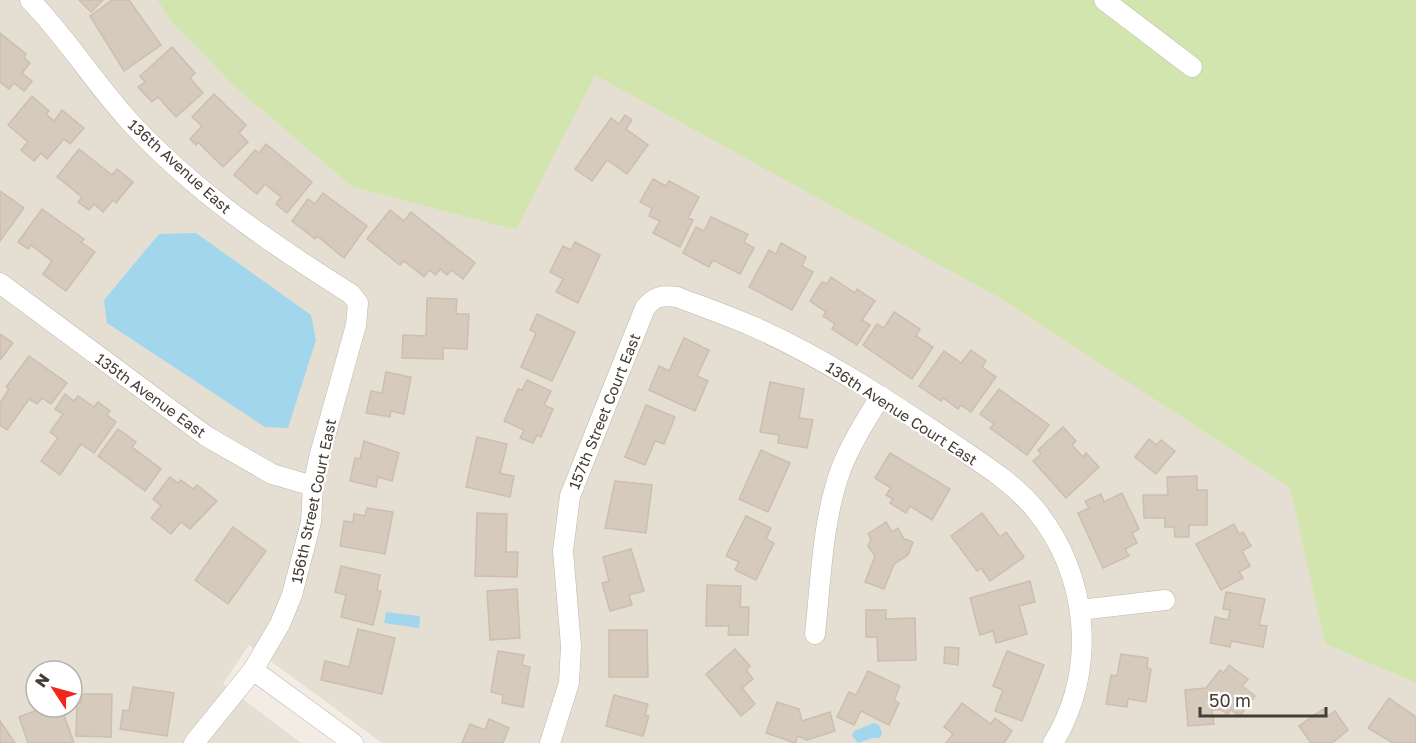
<svg xmlns="http://www.w3.org/2000/svg" width="1416" height="743" font-family="'Golos Text',sans-serif">
<style>
.residential{fill:#e5ded3;fill-rule:evenodd}
.green{fill:#d2e5ae}
.water{fill:#a2d6ed}
.building{fill:#d6cabd;stroke:#cdbeae;stroke-width:1.5}
.lines{fill:none;stroke-linecap:round;stroke-linejoin:round}
.minor-casing{stroke:#c0b6ab;stroke-width:21}
.minor{stroke:#fff;stroke-width:20}
.labels{text-anchor:middle;dominant-baseline:central;stroke-width:4.5;stroke-linejoin:round;paint-order:stroke}
.street-label{font-size:15px;fill:#443c35;stroke:#fff}
</style>
<rect width="100%" height="100%" fill="#f2ece5"/>
<path class="residential" d="M0,0h157l13,20 66,68 116,99 164,43 78,-156 407,225 289,189 35,156 91,39v60h-1034l-133,-98 -26,39 78,59h-301zM36,671h36v36h-36z"/>
<path class="green" d="M157,0h1259v683l-91,-39 -35,-156 -289,-189 -406,-224 -79,155 -164,-43 -116,-99 -66,-68z"/>
<g class="water">
<path d="M196,233l115,82 5,25 -28,88 -23,-1 -158,-104 -3,-23 55,-66z"/>
<path d="M386,612l34,4 -1,12 -35,-5z"/>
<path d="M874,723l5,2 3,8 -2,5h-8l-14,5 -6,-8 2,-4z"/>
</g>
<g class="building">
<path d="M79,0h24l-12,12z"/>
<path d="M112,0h17l32,45 -37,26 -34,-55z"/>
<path d="M0,33l26,21 -2,4 6,5 -8,10 10,8 -8,10 -10,-8 -5,6 -9,-7z"/>
<path d="M172,47l23,26 -5,5 13,15 -27,24 -18,-20 -6,5 -14,-15 7,-5 -5,-6z"/>
<path d="M214,94l32,31 -7,8 9,9 -25,25 -25,-25 -2,3 -6,-6 12,-13 -10,-9z"/>
<path d="M32,96l17,15 -3,3 8,7 8,-11 22,18 -14,16 -6,-5 -17,20 -6,-6 -7,8 -13,-11 7,-8 -20,-17z"/>
<path d="M625,115l7,5 -6,9 22,16 -21,29 -20,-14 -15,21 -17,-12 36,-51 8,6z"/>
<path d="M266,144l46,38 -25,31 -11,-9 5,-7 -16,-13 -8,10 -23,-19 21,-25 4,3z"/>
<path d="M79,149l33,26 5,-6 16,13 -17,21 -3,-3 -10,12 -9,-8 -5,6 -11,-8 4,-5 -25,-20z"/>
<path d="M653,179l13,7 3,-5 30,16 -11,21 5,2 -13,27 -27,-14 7,-12 -11,-5 3,-8 -12,-6z"/>
<path d="M0,191l24,17 -24,33z"/>
<path d="M323,193l44,33 -23,32 -27,-22 -2,3 -23,-18 16,-22 7,5z"/>
<path d="M42,209l42,30 -3,3 14,10 -29,39 -23,-17 9,-13 -21,-16 -3,4 -10,-7z"/>
<path d="M390,210l14,11 7,-9 64,51 -12,16 -12,-9 -4,5 -7,-6 -4,6 -7,-5 -5,7 -20,-16 -4,4 -33,-26z"/>
<path d="M711,217l37,17 -4,8 10,6 -14,26 -27,-14 -4,7 -26,-14 13,-26 8,4z"/>
<path d="M575,242l25,13 -22,48 -22,-11 7,-13 -13,-7 13,-26 8,4z"/>
<path d="M781,243l25,14 -4,9 11,6 -21,38 -43,-23 20,-37 7,4z"/>
<path d="M831,277l24,16 2,-4 18,12 -13,19 8,5 -13,20 -25,-16 3,-5 -12,-8 3,-4 -16,-11 12,-19 5,2z"/>
<path d="M427,298l30,1 -1,15h13l-2,35 -24,-1v11l-41,-1 1,-23 23,1z"/>
<path d="M894,312l26,17 -4,7 17,11 -21,32 -49,-34 14,-21 7,4z"/>
<path d="M537,314l38,18 -23,49 -31,-14 15,-34 -6,-3z"/>
<path d="M0,334l13,9 -13,17z"/>
<path d="M684,338l25,12 -12,26 11,5 -13,30 -46,-21 10,-24 10,5z"/>
<path d="M971,350l15,11 -4,6 14,10 -25,35 -10,-7 -3,4 -15,-11 -2,3 -22,-15 25,-35 17,12z"/>
<path d="M29,356l38,27 -16,21 -9,-6 -5,6 -8,-5 -22,31 -7,-5v-22l9,-14 -3,-2z"/>
<path d="M386,372l25,5 -7,37 -13,-3 -1,6 -24,-4 5,-22 11,2z"/>
<path d="M527,380l24,11 -7,14 9,4 -12,28 -4,-2 -4,8 -13,-5 4,-8 -20,-9 14,-32 4,1z"/>
<path d="M770,382l34,7 -5,29 14,2 -6,28 -29,-5 1,-8 -19,-3z"/>
<path d="M999,389l50,36 -22,30 -37,-27 4,-4 -14,-10z"/>
<path d="M65,394l9,7 4,-5 16,11 4,-5 12,9 -3,4 9,7 -22,31 -13,-9 -21,31 -19,-14 17,-23 -8,-6 13,-18 -8,-5z"/>
<path d="M646,405l29,12 -11,27 -9,-3 -10,24 -20,-8z"/>
<path d="M1063,427l13,14 -4,4 11,12 3,-4 13,14 -33,31 -33,-37 8,-7 -3,-4z"/>
<path d="M118,429l18,13 -4,5 29,22 -16,22 -47,-35z"/>
<path d="M477,437l30,7 -7,29 14,3 -4,21 -44,-10z"/>
<path d="M1149,439l8,6 4,-5 14,11 -19,23 -21,-17z"/>
<path d="M364,441l35,12 -7,28 -14,-4 -2,10 -26,-6 5,-23 5,1z"/>
<path d="M761,450l29,13 -22,49 -29,-13z"/>
<path d="M890,453l60,36 -18,31 -22,-14 -4,7 -16,-10 3,-4 -7,-4 5,-7 -16,-10z"/>
<path d="M1197,476v14h10v35h-18v12h-14l-1,-10h-9v-9h-21l-1,-23h25l-1,-18z"/>
<path d="M170,477l8,6 3,-3 12,9 4,-4 20,16 -27,28 -9,-7 -10,12 -20,-16 10,-12 -8,-7z"/>
<path d="M615,481l37,4 -6,48 -41,-5z"/>
<path d="M1122,493l17,36 -7,4 5,10 -12,6 4,7 -26,12 -25,-55 11,-5 -4,-7 16,-7 3,8z"/>
<path d="M367,508l26,4 -8,42 -45,-8 4,-25 9,1 1,-8 11,2z"/>
<path d="M477,513l30,1 -1,38h12l-1,25 -42,-1z"/>
<path d="M982,513l18,24 6,-5 18,25 -34,24 -9,-13 -4,3 -26,-35z"/>
<path d="M746,516l25,12 -5,11 8,4 -18,37 -21,-10 4,-8 -13,-6z"/>
<path d="M886,522l6,10 6,-4 6,11 9,3 -5,13 -14,9 -10,25 -19,-7 10,-26 -7,-10 3,-7 -3,-5z"/>
<path d="M1234,524l5,10 4,-2 8,14 -9,5 8,15 -11,6 4,6 -22,12 -25,-46z"/>
<path d="M233,527l33,24 -38,53 -33,-24z"/>
<path d="M631,549l13,42 -15,4 3,10 -22,6 -8,-28 7,-2 -6,-24z"/>
<path d="M341,566l39,9 -3,15 4,1 -8,34 -32,-8 5,-22 -11,-3z"/>
<path d="M1030,581l5,21 -16,4 8,28 -31,9 -3,-12 -13,4 -10,-37z"/>
<path d="M707,585l34,1 -1,21h9l-1,28h-20l1,-9h-23z"/>
<path d="M517,589l3,49 -30,2 -3,-49z"/>
<path d="M1226,592l39,7 -6,26 8,1 -4,21 -32,-6 -1,6 -20,-4 5,-26 13,3 2,-10 -7,-1z"/>
<path d="M866,610h20v9l29,-1 1,42 -38,1 -1,-24h-11z"/>
<path d="M358,629l37,9 -13,56 -61,-14 4,-19 24,6z"/>
<path d="M609,630h38l1,47h-39z"/>
<path d="M945,647l14,1 -1,17 -14,-2z"/>
<path d="M735,649l15,17 -4,4 7,9 -11,9 13,16 -14,12 -35,-42z"/>
<path d="M498,651l26,4 -2,10 8,2 -7,40 -21,-4 1,-8 -12,-3z"/>
<path d="M1007,651l37,14 -22,56 -27,-10 8,-21 -10,-4z"/>
<path d="M1121,654l27,4 -1,10 4,1 -5,33 -18,-3 -1,8 -21,-3 5,-29 6,1z"/>
<path d="M1229,665l19,14 -6,7 13,10 -15,20 -9,-6 -4,4 -6,-4h-9l2,14 -26,2 -3,-36 21,-2 14,-18 4,3z"/>
<path d="M868,671l32,15 -6,14 5,3 -10,22 -28,-14 -7,14 -17,-8 12,-25 7,3z"/>
<path d="M133,687l41,6 -7,43 -47,-7 3,-19 6,1z"/>
<path d="M81,694h31l-1,43 -35,-1 1,-33h4z"/>
<path d="M614,695l34,9 -3,11 4,1 -6,20 -37,-10z"/>
<path d="M1389,698l27,19v26h-23l-25,-15z"/>
<path d="M777,702l22,7 3,12 28,-9 5,19 -28,9 -9,-4 -3,7 -29,-10z"/>
<path d="M962,703l29,21 4,-6 17,13 -8,12h-58l7,-9 -9,-7z"/>
<path d="M45,707h16l13,36h-46l-9,-26z"/>
<path d="M1323,709l5,7 7,-5 13,19 -16,13h-21l-12,-17z"/>
<path d="M489,719l20,9 -6,15h-41l8,-19 15,6z"/>
<path d="M0,721l15,22h-15z"/>
</g>
<g class="lines">
<defs>
<g id="minor">
<path d="M30,0c37,38 65,84 101,123 64,69 142,122 220,171l7,9 -2,22 -36,129 -7,32 -2,36 -19,73 -12,29 -27,46 -59,73"/>
<path d="M1104,0l88,67"/>
<path d="M0,283l206,153 66,38 41,12"/>
<path d="M1080,610l85,-10"/>
<path d="M815,634c6,-54 7,-113 26,-165 10,-26 25,-50 40,-73"/>
<path d="M253,670l100,73"/>
<path d="M550,743l19,-60 2,-37 -8,-95 7,-55 75,-188c10,-12 17,-13 32,-11 26,10 52,19 77,30 68,30 130,71 192,112 30,21 65,41 89,70 54,66 63,161 18,234"/>
</g>
</defs>
<use href="#minor" class="minor-casing"/>
<use href="#minor" class="minor"/>
</g>
<g class="labels">
<g class="street-label">
<text transform="translate(180 166) rotate(42)">136th Avenue East</text>
<text transform="translate(151 395) rotate(36)">135th Avenue East</text>
<text transform="translate(604 411) rotate(-68)">157th Street Court East</text>
<text transform="translate(902 413) rotate(33)">136th Avenue Court East</text>
<text transform="translate(313 501) rotate(-78)">156th Street Court East</text>
</g>
</g>
<g transform="translate(54 689) rotate(306)"><circle r="28" fill="#ffffff" stroke="#b4b1ae" stroke-width="1.5"/>
<path d="M0-4.5L10 22L0 15L-10 22Z" fill="#f2271b"/>
<text y="-9" font-size="16" font-weight="bold" text-anchor="middle" fill="#443c35">N</text>
</g>
<path d="M1200 707v9h126v-9" fill="none" stroke="#443c35" stroke-width="3"/>
<text x="1209" y="707" font-size="18" fill="#443c35" stroke="#ffffff" stroke-width="4.5" paint-order="stroke">50 m</text>
</svg>
